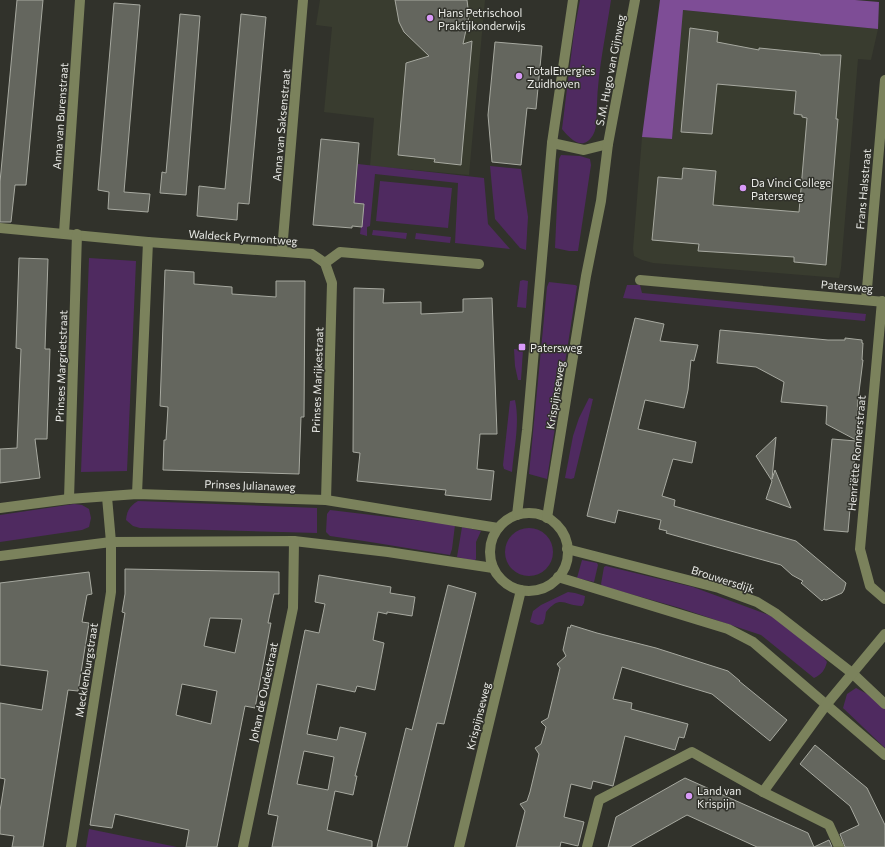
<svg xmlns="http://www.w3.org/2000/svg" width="885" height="847" font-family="Commissioner,sans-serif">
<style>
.built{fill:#393c2f}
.green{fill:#4f2a60}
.forest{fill:#7e4d96}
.building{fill:#64665e;stroke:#a7a9a0;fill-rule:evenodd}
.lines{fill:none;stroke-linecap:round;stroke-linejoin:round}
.minor{stroke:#7b825c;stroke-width:10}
.poi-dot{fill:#d99af8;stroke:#31322b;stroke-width:1.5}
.labels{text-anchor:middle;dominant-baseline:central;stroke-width:3;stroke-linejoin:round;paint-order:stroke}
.poi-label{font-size:11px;fill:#eaebe7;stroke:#31322b;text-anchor:start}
.street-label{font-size:11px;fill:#eaebe7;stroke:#31322b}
</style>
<rect width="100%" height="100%" fill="#31322b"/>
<g class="built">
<path d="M320,0h165l-16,175 -99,-9 4,-48 -50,-6 8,-85 -16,-2z"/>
<path d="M682,10l196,19 -7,31 -13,-1 -17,209 -2,10 -186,-15 -11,-3 -8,-4 -1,-7 9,-112 30,1z"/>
</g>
<g class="green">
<path d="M580,0h31c-5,34 -13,70 -14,104 -1,9 1,23 -4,31 -10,17 -23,4 -31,-6l12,-97z"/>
<path d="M561,155l19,1 10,3 1,6 -13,86h-9l-14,-3 4,-89z"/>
<path d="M358,164l126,14 4,46 22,25 -55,-6 3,-60 -83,-9 -5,52 -3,1v9l-7,-2 4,-30 -10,-1z"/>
<path d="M490,166l31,3 7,48 -2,33 -6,-2 -25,-29z"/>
<path d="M380,181l72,7 -4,40 -72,-7z"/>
<path d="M373,230l34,3 -1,6 -34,-4z"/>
<path d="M416,233l35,4 -1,6 -35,-4z"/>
<path d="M89,258l47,3 -9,210 -46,1z"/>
<path d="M523,280l5,1 -2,27 -9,-1 3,-26z"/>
<path d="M549,282l26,3 2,1 -30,193 -18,-5 18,-187z"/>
<path d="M627,285h13l2,8 224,21 -1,7 -242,-23z"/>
<path d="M514,349l9,1 -2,30h-3l-3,-14z"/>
<path d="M589,398l4,1 -19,79 -3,1 -6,-1 8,-42 6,-18z"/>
<path d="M515,400c5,23 -1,48 -3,72l-8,-3 -1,-4 7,-64z"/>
<path d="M138,501l179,7v25l-177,-5 -7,-2 -7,-6c1,-10 4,-14 12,-19z"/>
<path d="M74,504l8,1 7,4 2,9 -2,9 -7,3 -82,12v-27z"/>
<path d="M330,510l125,15 -3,24 -2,6 -86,-14 -34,-5 -4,-4 1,-18z"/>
<path d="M462,527l19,4 -5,11v17l-2,2 -17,-4z"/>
<circle cx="529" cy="552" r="24"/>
<path d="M582,560l15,3 1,2 -4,17 -17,-4z"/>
<path d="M606,566l87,21 81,30 48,38 5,7c-2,8 -6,13 -13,16l-53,-43 -81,-27 -78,-22 -1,-2 3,-17z"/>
<path d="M568,592l7,1 10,3 -1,7 -2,3c-18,0 -21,-12 -36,6l-1,7 -2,5 -5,1 -8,-3 3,-11 8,-6z"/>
<path d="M856,688l17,9 12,12v39l-42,-40 4,-14z"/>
<path d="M89,829l88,18h-91z"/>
</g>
<path class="forest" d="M660,0h195l24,2 -1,27 -195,-19 -11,129 -30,-2z"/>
<g class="building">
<path d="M17,0h26l-17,185h-11l-4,37h-11v-40z"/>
<path d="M395,0h72l2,16 -6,28 9,-3 -11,124 -27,-3 1,-3 -37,-4 8,-92 23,-7 -25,-24 -5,-10z"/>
<path d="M114,3l26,2 -16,187 26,2 -2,18 -40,-3 1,-17 -11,-2z"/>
<path d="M180,14l20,2 -14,179 -26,-2 2,-21 4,1z"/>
<path d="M241,14l25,3 -17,187 -11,-1 -1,17 -40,-4 2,-30 26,3z"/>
<path d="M690,28l28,4 -1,10 42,8v-2l61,6v1h21l-5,64h2l-12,146 -32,-3v-5l-96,-6 1,-7 -47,-4 6,-63 24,2 1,-11 33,3 -3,34 86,7 8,-94 -5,-1v-2l-8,-1 2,-23 -79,-7 -5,50 -31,-2z"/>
<path d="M495,42l47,4 -6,63 -9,-1 -6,57 -29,-3 -4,-47z"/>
<path d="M321,139l38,4 -5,60 10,1 -2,23 -10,-1v2l-39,-3z"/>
<path d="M19,258l29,1 -3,90h5l-3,90h-12l5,39 -40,5v-34l17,-1 4,-99 -5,-1z"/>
<path d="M165,270l29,2v12l38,3v7l44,3v-16h29l-1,136h-3l-2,57 -136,-4 1,-30h2l2,-33 -8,-1z"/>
<path d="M354,288l30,1 -1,14 38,-1v12l42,-2v-13l29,-1 5,136h-17l-3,35 17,2 -3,29 -46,-5 1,-5 -89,-9 3,-28 -7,-1z"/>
<path d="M635,318l29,6 -4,17 38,4 -4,16 -3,-1 -3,30 -4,18 -39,-8 -7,29 58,13 -4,21 -19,-4 -11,37 13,4 -1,6 122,35 50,42 -2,7 -2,3 -16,7 -2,-1 -2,2 -21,-18 2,-2 -11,-6 -11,-10 -115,-32 1,-2 -8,-2 2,-9 -43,-10 -3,13 -28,-7z"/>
<path d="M720,330l108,10h17v-2l17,2v3h1l-1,17h1l-5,40 -2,40 -30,-16 1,-18 -46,-4 3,-20 -28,-15 -39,-4z"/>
<path d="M776,437l-4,42 3,-9 16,38 -25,-9 6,-18 -16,-25z"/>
<path d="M832,439l24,2 -8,91 -24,-2z"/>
<path d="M125,569l154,3v22h-5l-6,29h3l-16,85 -10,-2 -28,141h-31l3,-17 -74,-16 -3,14 -22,-3 35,-212 -3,-1 3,-18zM210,618l32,1 -7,34 -31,-7zM182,684l35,7 -6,33 -35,-9z"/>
<path d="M89,572l3,22 -5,1 -5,27 7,1 -11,68 -10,-1 -25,157h-31l2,-11 -14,-2v-23l5,-32 -5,-1v-75l42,7 6,-39 -48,-6v-82z"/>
<path d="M319,575l72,12 -1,6 25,4 -3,19 -25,-4v2l-9,-2 -5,28 11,3 -9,47 -18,-4 -2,6 -38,-8 -10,50 30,6 3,-13 26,6 -11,43h2l-4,19 -18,-4 -8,39 45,11v6h-100l6,-31 -10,-2 37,-184 14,3 6,-29 -10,-2zM304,751l30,6 -6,33 -31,-6z"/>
<path d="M448,585l28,8 -32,131 -7,-1 -30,124h-30l29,-119 6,2z"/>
<path d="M571,625l26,8 59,15 72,23 12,10h-1l48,39 -17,21 -58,-47 -90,-27 -9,32 19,4 -1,6 57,15 -4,14 -5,-1 -4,13 -50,-14 -12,50 -20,-5 -2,8 -20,-5 -7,33 20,5 -6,24 -17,-4 -1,5h-44l9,-36 -5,-7 7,-3 3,-9 9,-38 -4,-6 6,-4 5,-17 -5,-5 7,-4 12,-50 -3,-4 9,-8 -3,-6 5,-23 2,1z"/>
<path d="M815,745l52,43 18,37v22h-40l-5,-13 19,-9 -9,-19 -50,-42z"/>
<path d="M685,778l123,55 6,14 15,-7 3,7h-75l-70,-32 -57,32h-22l8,-30z"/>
</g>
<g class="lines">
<g class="minor">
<path d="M552,143l32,7 24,-6"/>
<path d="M0,228l148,14 164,12 13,9"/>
<path d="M64,233l16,-233"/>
<path d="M282,251l21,-251"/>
<path d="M325,263l7,20 -6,217"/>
<path d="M325,263l15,-11 139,12"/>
<path d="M640,280l245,22"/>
<path d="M866,300l19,-220"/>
<path d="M882,301l-22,248 10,37 15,13"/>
<path d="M137,494l11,-252"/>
<path d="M69,499l8,-265"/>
<path d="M0,508l69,-9 68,-5 189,6 172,28"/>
<circle cx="529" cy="552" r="39"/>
<path d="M517,515l10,-85 25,-287 21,-143"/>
<path d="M547,518l39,-242 15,-75 7,-57 27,-144"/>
<path d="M567,549l152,39 38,14 18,11 77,60 33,31"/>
<path d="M0,556l111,-14 183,-1 94,11 105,16"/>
<path d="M558,577l170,52 25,13 132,113"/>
<path d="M763,792l66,33 10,22"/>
<path d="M71,847l40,-255v-50l-4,-45"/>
<path d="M243,847l50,-239 1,-67"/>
<path d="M459,847l62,-257"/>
<path d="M587,847l12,-47 93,-48 71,40 63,-87 59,-71"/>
</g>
</g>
<g class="poi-dot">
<circle cx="430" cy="18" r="4"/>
<circle cx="519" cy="76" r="4"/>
<circle cx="743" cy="188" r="4"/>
<rect x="518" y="343" width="8" height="8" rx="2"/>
<circle cx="689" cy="796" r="4"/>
</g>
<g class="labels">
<g class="poi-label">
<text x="438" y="12">Hans Petrischool<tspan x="438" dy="13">Praktijkonderwijs</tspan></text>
<text x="527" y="70">TotalEnergies<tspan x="527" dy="13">Zuidhoven</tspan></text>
<text x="751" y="182">Da Vinci College<tspan x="751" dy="13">Patersweg</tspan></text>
<text x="530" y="347">Patersweg</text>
<text x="697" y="790">Land van<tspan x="697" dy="13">Krispijn</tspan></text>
</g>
<g class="street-label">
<text transform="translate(610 70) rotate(-79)">S.M. Hugo van Gijnweg</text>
<text transform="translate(60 116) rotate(-86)">Anna van Burenstraat</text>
<text transform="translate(281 125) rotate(-85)">Anna van Saksenstraat</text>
<text transform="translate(863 189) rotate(-85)">Frans Halsstraat</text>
<text transform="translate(243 237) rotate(4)">Waldeck Pyrmontweg</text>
<text transform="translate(847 286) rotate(5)">Patersweg</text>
<text transform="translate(61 366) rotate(-88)">Prinses Margrietstraat</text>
<text transform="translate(317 380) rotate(-88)">Prinses Marijkestraat</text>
<text transform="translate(555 395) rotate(-81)">Krispijnseweg</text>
<text transform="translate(856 453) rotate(-85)">Henriëtte Ronnerstraat</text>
<text transform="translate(250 485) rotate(2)">Prinses Julianaweg</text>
<text transform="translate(723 579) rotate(18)">Brouwersdijk</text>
<text transform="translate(86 670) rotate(-81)">Mecklenburgstraat</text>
<text transform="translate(263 692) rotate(-78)">Johan de Oudestraat</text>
<text transform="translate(478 716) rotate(-76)">Krispijnseweg</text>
</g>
</g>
</svg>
